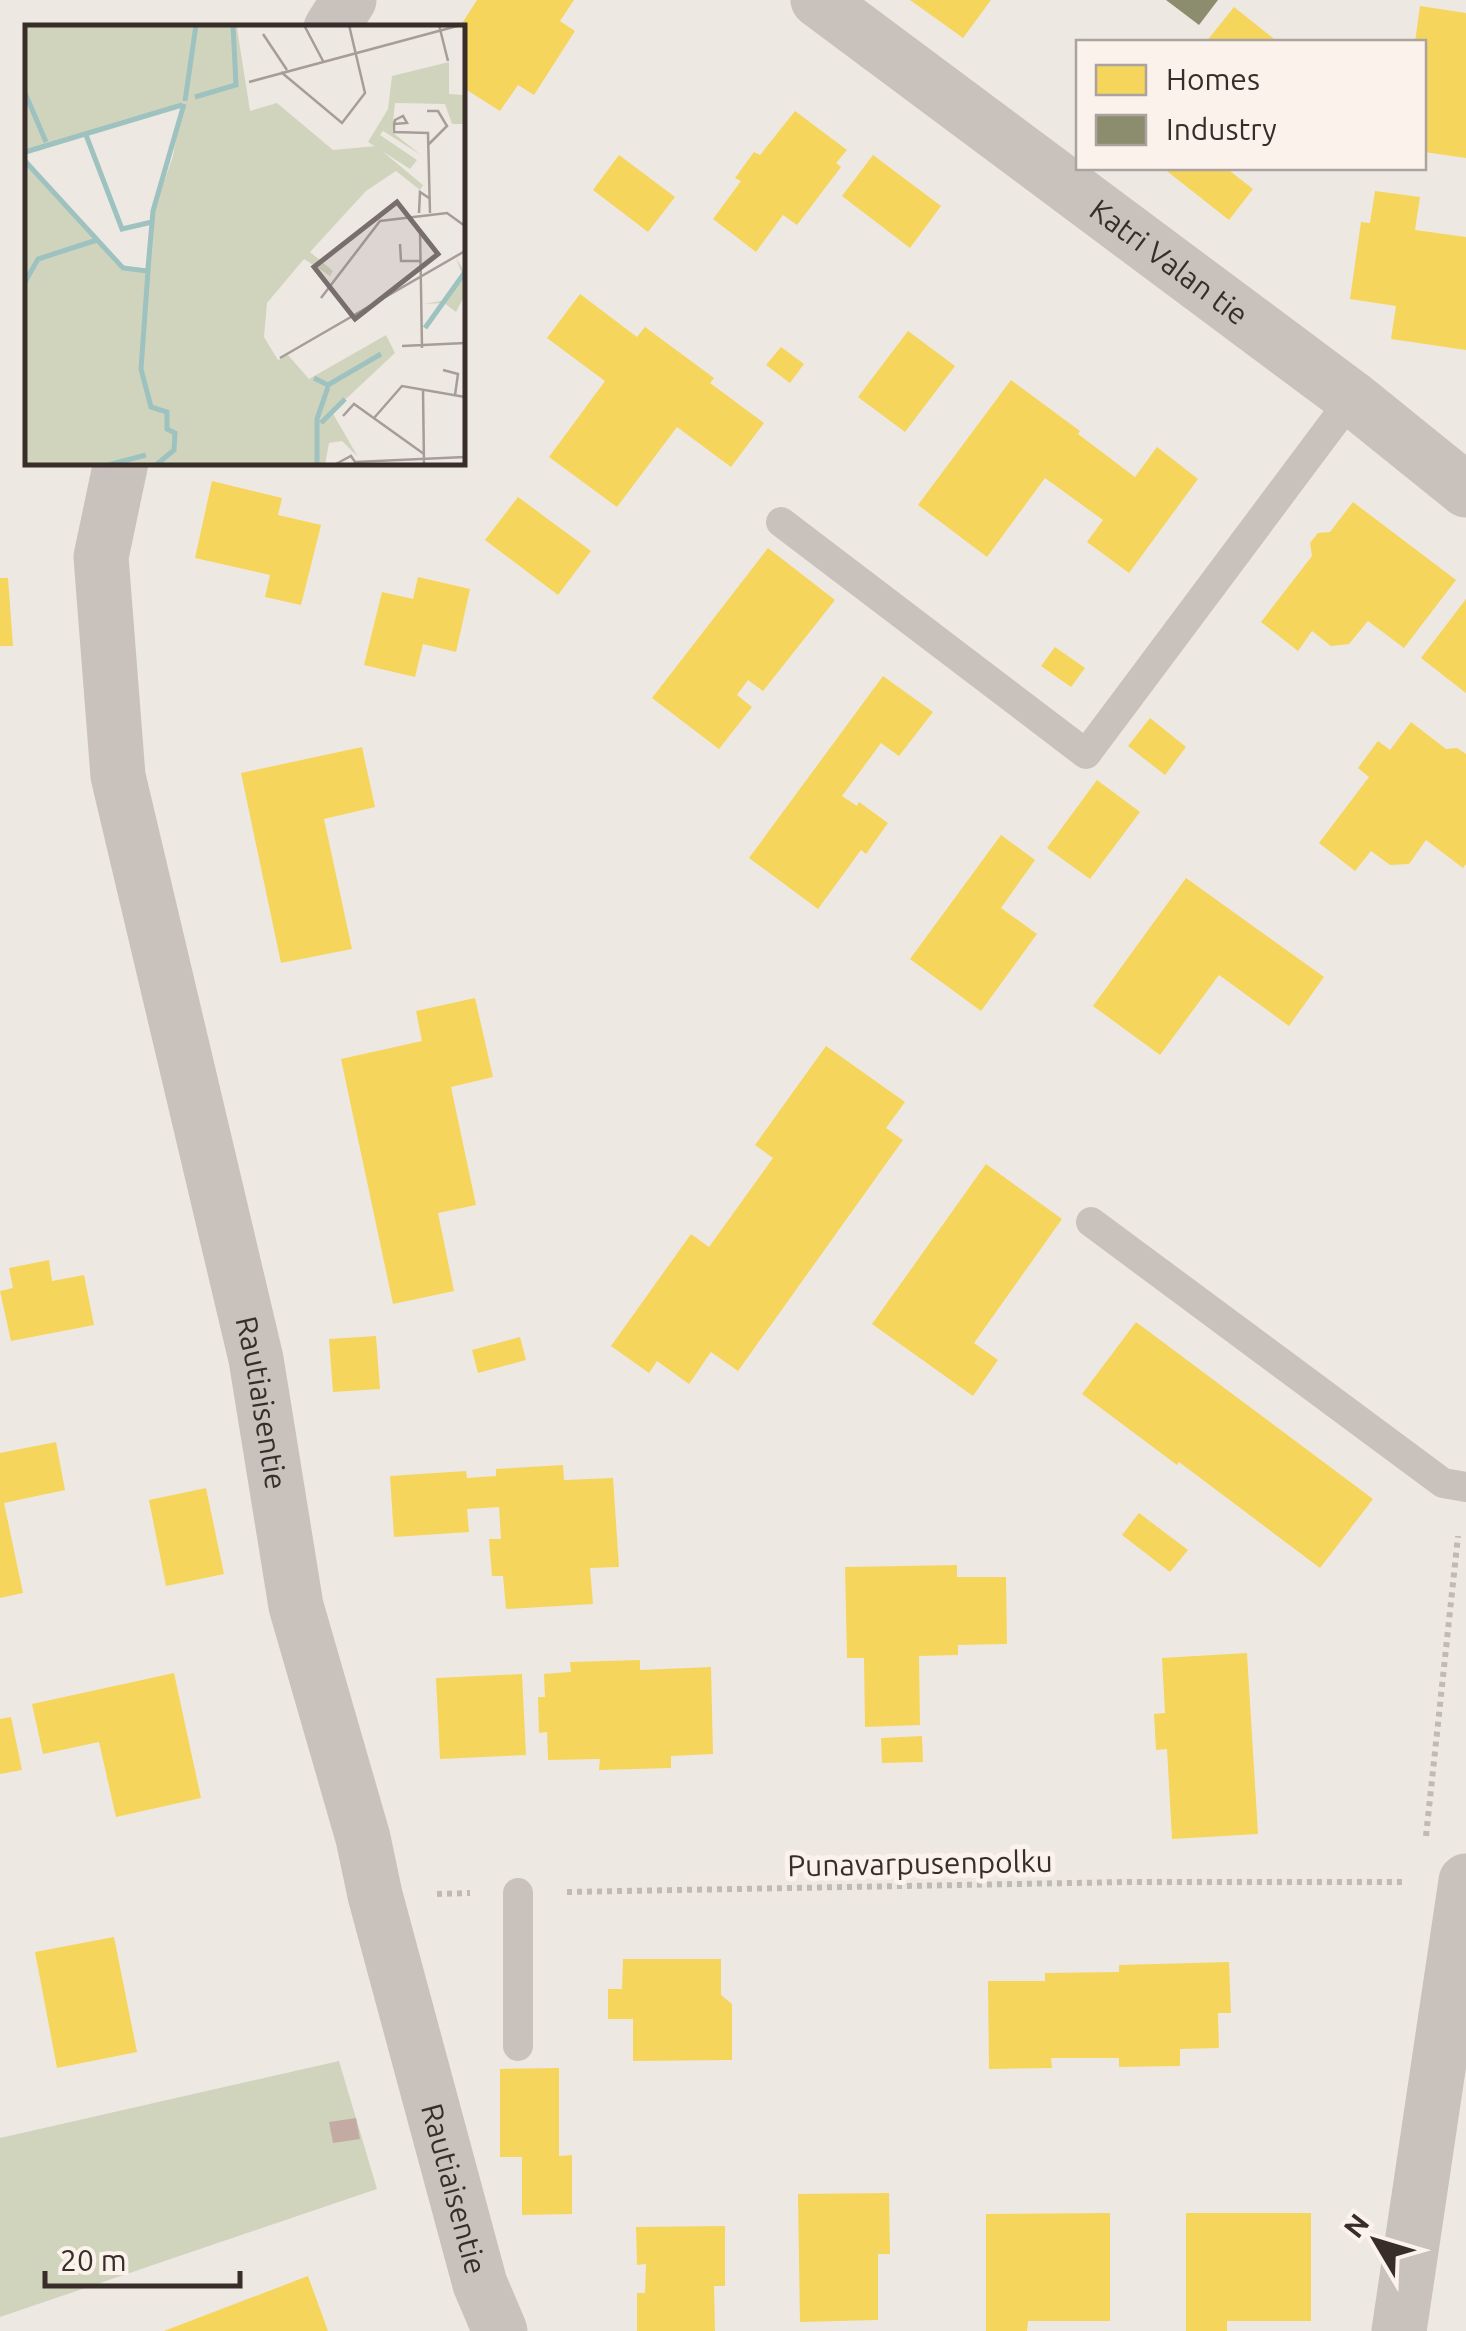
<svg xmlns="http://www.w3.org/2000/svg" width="1466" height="2331" font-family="Ubuntu,sans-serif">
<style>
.green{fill:#d1d4bd}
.homes{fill:#f6d55c}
.industry{fill:#8c8c6e}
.building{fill:#c3aba4}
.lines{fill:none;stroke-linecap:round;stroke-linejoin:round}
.path{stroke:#c1b9b4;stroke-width:6;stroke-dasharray:5 5;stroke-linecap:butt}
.service{stroke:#c8c1bc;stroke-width:30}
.minor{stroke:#c8c1bc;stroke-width:55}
.labels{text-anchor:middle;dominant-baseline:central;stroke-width:10;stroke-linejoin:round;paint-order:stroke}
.street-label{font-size:30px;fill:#392d2a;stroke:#fbf2eb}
.inset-river{fill:none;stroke:#9ec2bf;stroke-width:5}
.inset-road{fill:none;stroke:#a69d99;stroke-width:2.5}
.view{fill:#786e6b;fill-opacity:0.15;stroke:#786e6b;stroke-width:5}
.inset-edge{fill:none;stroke:#392d2a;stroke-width:5}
</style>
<rect width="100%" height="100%" fill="#eee8e3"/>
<path class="green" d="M339,2061l38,128 -377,128v-179z"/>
<g class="homes">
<path d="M477,0h97l-14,21 15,10 -41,64 -16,-10 -18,26 -38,-24v-59h-3z"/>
<path d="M910,0h81l-28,38z"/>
<path d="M1420,6l46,7v145l-42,-6v-110h-9z"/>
<path d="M1234,7l44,35h-72z"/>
<path d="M795,111l52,39 -11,13 5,4 -44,58 -14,-10 -27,37 -43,-33 28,-38 -6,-3 19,-26 6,3z"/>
<path d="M619,155l56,42 -27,35 -55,-42z"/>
<path d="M873,155l68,51 -31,42 -68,-52z"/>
<path d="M1163,168h63l27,21 -24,31z"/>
<path d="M1375,191l45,6 -5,33 51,7v113l-75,-11 5,-33 -46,-7 11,-77 9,1z"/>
<path d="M580,294l57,43 8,-10 69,51 -4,5 54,40 -33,44 -54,-40 -60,80 -68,-50 56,-76 -58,-43z"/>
<path d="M908,331l47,35 -50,66 -47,-35z"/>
<path d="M781,347l23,17 -14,19 -24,-18z"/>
<path d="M1011,380l69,51 -2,3 57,43 22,-30 41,32 -69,94 -42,-31 16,-22 -58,-42 -58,79 -69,-52z"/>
<path d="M212,481l70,17 -4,17 43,10 -20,80 -36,-8 5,-22 -75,-17z"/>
<path d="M518,497l73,54 -33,44 -73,-55z"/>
<path d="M1353,502l103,78 -52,68 -36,-27 -19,23 -18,2 -19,-15 -14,20 -37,-29 51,-66 -2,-13 8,-10 12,-1z"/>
<path d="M768,548l67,52 -72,91 -15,-11 -11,15 15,12 -33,42 -67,-51z"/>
<path d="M418,577l52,12 -14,63 -33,-8 -8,33 -51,-12 18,-73 31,7z"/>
<path d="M0,578h8l5,68h-13z"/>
<path d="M1466,599v94l-45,-35z"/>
<path d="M1055,647l30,21 -14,19 -30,-21z"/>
<path d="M883,676l50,36 -34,44 -18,-13 -39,53 15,10 2,-4 29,21 -22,31 -5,-4 -43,59 -69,-51z"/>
<path d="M1150,718l36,29 -21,28 -37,-29z"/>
<path d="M1411,722l35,27 11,-1 9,6v110l-3,4 -37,-28 -17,24 -19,1 -19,-14 -16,20 -36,-28 50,-66 -11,-9 20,-27 12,9z"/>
<path d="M362,747l13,60 -51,12 28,130 -71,14 -40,-190z"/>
<path d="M1097,780l43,32 -50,67 -43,-31z"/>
<path d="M1001,835l34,25 -34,48 36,26 -56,77 -71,-52z"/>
<path d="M1186,878l138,99 -35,49 -70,-51 -59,80 -67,-49z"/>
<path d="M475,998l18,79 -42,10 25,118 -38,8 16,78 -61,13 -52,-245 81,-18 -6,-30z"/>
<path d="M826,1046l79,56 -19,26 17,12 -165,231 -27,-19 -22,32 -32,-23 -8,12 -38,-27 80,-112 18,13 64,-89 -18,-13z"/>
<path d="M986,1164l76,55 -88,124 24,17 -25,36 -101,-72z"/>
<path d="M49,1260l3,21 32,-6 10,50 -83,16 -11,-50 13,-3 -4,-20z"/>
<path d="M1136,1322l237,177 -53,69 -141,-106 -2,3 -95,-71z"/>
<path d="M376,1336l4,53 -47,3 -4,-53z"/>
<path d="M520,1337l6,23 -48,13 -6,-23z"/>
<path d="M56,1442l9,48 -61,13 19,90 -23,5v-145z"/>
<path d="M563,1465l1,15 49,-2 6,89 -29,1 3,36 -87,5 -3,-33h-11l-3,-37h12l-2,-32 -32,2 2,23 -75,5 -4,-61 76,-5 1,7 29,-2v-7z"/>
<path d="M206,1488l18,86 -58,12 -17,-86z"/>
<path d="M1139,1513l49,37 -18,22 -48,-37z"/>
<path d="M957,1565v12h49l1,67 -49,1v10l-39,1 1,69 -55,2 -1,-69h-17l-2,-91z"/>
<path d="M1247,1653l11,181 -86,5 -5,-90 -11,1 -2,-36 11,-1 -3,-55z"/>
<path d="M640,1660v10l71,-3 2,87 -42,2v12l-72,2 1,-11 -52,1 -1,-28 -8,1 -1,-36h7l-1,-23 27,-2 -1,-10z"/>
<path d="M174,1673l27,125 -85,19 -17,-75 -56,12 -11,-50z"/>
<path d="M522,1674l4,81 -86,4 -4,-81z"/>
<path d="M11,1717l11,53 -22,4v-55z"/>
<path d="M922,1736l1,26 -41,1 -1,-25z"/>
<path d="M114,1937l23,115 -80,16 -22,-116z"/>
<path d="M623,1959h98v36l11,9v56l-99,1v-42h-25v-30h14z"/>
<path d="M1229,1962l2,51h-13l1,35 -39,1v17l-61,1v-9h-68l1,10 -63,1 -1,-88h57v-8l74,-1v-7z"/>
<path d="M559,2068v88l13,-1v59l-50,1v-58h-22v-88z"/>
<path d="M889,2193l1,61h-12v66l-78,2 -2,-128z"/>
<path d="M1110,2213v108h-82l-1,10h-41v-117z"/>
<path d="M1186,2213h125v108h-84v10h-41z"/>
<path d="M725,2226v60h-11l1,45h-78v-38h8l1,-29 -9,1 -1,-38z"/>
<path d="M308,2276l20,55h-164z"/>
</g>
<path class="industry" d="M1166,0h52l-19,25z"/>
<path class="building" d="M356,2118l4,21 -27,4 -4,-21z"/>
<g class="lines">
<g class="path">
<path d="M1426,1836l32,-300"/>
<path d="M567,1892l560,-10h278"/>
<path d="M437,1894l33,-1"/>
</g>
<g class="service">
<path d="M781,522l305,232 266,-356"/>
<path d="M1091,1222l352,261 23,4"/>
<path d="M518,2046v-153"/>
</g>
<g class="minor">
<path id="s1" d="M818,0l534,398 114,92"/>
<path d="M331,28l18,-28"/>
<path id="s2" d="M121,462l-20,95 17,219 138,583 40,247 67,232 12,57 105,389 20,47"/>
<path d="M1399,2331l67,-450"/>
</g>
</g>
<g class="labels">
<g class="street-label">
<text stroke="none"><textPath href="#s1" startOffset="438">Katri Valan tie</textPath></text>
<text stroke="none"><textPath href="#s2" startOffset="960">Rautiaisentie</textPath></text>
<text transform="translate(920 1863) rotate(-1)">Punavarpusenpolku</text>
<text stroke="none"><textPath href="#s2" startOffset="1770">Rautiaisentie</textPath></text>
</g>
</g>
<g transform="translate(25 25)">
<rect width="440" height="440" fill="#eee8e3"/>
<path d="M0,0h221l-9,3 13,83 27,-8 56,47 43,-4 47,39 -3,5 -24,-19 -30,20 -56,61 23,19 -3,5 -26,-17 -37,44 -3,34 14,23 10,-5 21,24 77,-44 9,18 -63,59 26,45 -16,-16 -13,2 -4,22h-300v-304l96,104 24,5 7,-54 21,-60 9,-50 -157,49zM424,37v32l16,1v29h-13l-7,-20 -50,-1 -3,29 29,23 -38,-24 -3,4 37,25 -7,9 -42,-27 20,-33 4,-33zM431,233l9,14v23l-9,17 -12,-9 -21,1 24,-4 15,-26z" fill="#d1d4bd"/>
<path class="inset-river" d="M0,68l21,49M170,72l41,-12 -3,-60M160,76l11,-76M61,110l36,94 30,-7M0,127l157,-47M0,136l98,107 24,3M0,257l13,-23 59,-19M400,303l40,-56M289,353l14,7 53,-31M296,398l24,-24M83,440l38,-10M131,440l18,-15 1,-17 -8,-4v-17l-16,-5 -10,-38 8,-112 4,-46 31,-107M292,440v-46l11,-32"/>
<path class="inset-road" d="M279,0l19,36M414,0l9,36M238,9l24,36M256,47l61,51 23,-30 -16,-68M224,57l212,-57M402,86h11l9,15 -18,18M369,99l13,-1 -4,-7 -8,4 -1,4v8l34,1 2,80M394,188l1,-21 9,6M395,205l2,118M375,219l1,17h20M296,273l59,-77 67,-8 18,13M377,321l63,-3M255,333l185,-107M418,345l15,4 -3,21M398,364l1,76M318,391l11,-12 70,50M349,393l28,-32 63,11M309,440l17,-9 4,6 110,-5"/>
<path class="view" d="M372,177l41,52 -83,65 -41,-52z"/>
<rect width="440" height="440" class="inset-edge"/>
</g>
<rect x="1076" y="40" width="350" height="130" fill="#fbf2eb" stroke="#ada39e" stroke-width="2.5"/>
<rect x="1096" y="65" width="50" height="30" fill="#f6d55c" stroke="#ada39e" stroke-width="2.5"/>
<text x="1166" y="90" font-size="30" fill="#392d2a">Homes</text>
<rect x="1096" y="115" width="50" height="30" fill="#8c8c6e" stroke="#ada39e" stroke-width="2.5"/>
<text x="1166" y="140" font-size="30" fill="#392d2a">Industry</text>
<g transform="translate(1376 2241) rotate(308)" stroke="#fbf2eb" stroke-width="8" paint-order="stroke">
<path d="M0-8L18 38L0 25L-18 38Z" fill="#392d2a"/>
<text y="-15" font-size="28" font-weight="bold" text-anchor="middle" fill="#392d2a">N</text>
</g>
<path d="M45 2271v15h195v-15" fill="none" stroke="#392d2a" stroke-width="5"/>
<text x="60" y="2271" font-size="30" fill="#392d2a" stroke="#fbf2eb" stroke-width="8" paint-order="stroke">20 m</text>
</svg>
